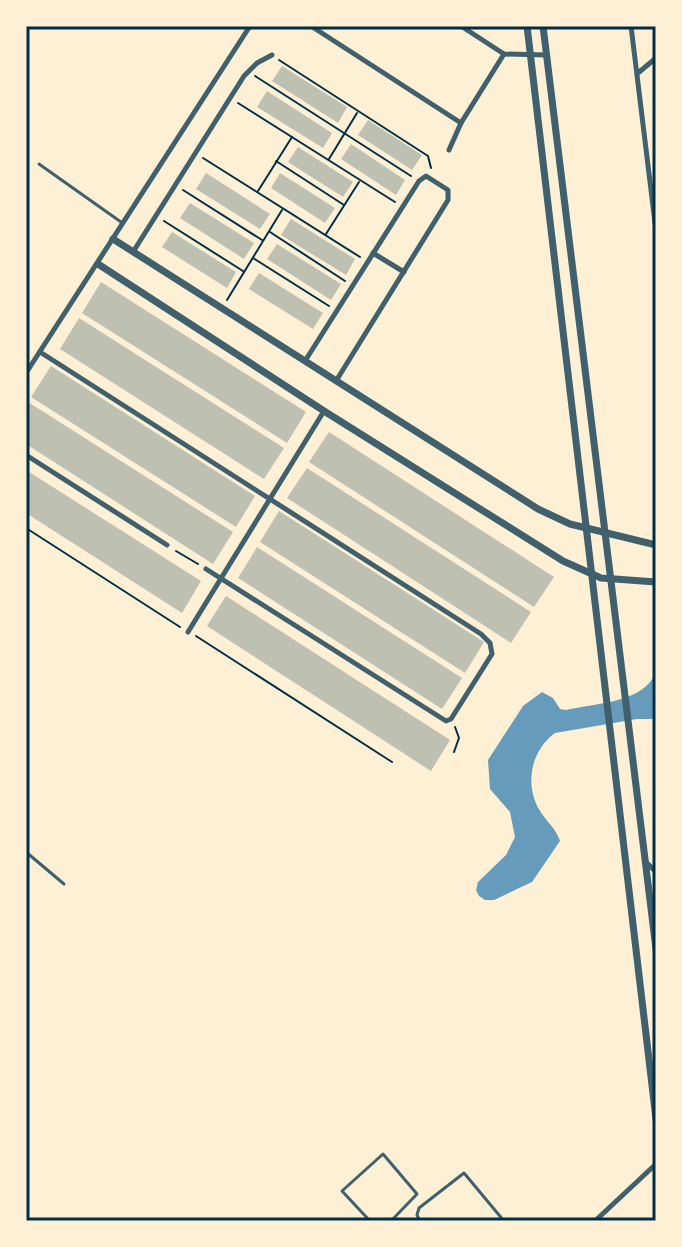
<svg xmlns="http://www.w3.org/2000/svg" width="682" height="1247" font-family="Lora,serif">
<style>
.water{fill:#669bbc}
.building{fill:#bec0b2}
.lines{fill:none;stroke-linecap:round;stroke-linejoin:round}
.path{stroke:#003049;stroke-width:2}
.service{stroke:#3f606c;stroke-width:3}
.minor{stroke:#3f606c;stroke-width:5}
.tertiary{stroke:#3f606c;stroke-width:7}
.neatline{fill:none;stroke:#003049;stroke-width:3}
</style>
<rect width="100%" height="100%" fill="#fdf0d5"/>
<path class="water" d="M656,672v47h-19l-82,14c-26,19 -31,56 -13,81 7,10 14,15 18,27l-28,41 -38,18h-9l-6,-4 -3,-6 2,-8 28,-27 9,-18 -5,-25 -20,-23 -2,-29 35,-54 19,-14 11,6 7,11 6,1c30,-7 78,-7 90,-38z"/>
<g class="building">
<path d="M282,66l65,41 -9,16 -66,-42z"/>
<path d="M267,91l65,42 -9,15 -66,-41z"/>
<path d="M368,120l54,35 -10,15 -54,-35z"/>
<path d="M351,144l54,36 -9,15 -55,-36z"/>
<path d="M298,147l55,35 -10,15 -55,-35z"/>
<path d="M206,173l64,41 -10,15 -64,-40z"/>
<path d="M280,173l55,35 -10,15 -54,-35z"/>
<path d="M190,203l64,40 -10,16 -64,-41z"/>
<path d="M291,219l64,40 -9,16 -65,-40z"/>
<path d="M172,232l64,40 -9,16 -65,-41z"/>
<path d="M277,244l64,40 -10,16 -64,-41z"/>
<path d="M259,273l64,40 -10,16 -64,-40z"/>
<path d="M101,282l205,130 -19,31 -205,-130z"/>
<path d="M79,318l205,130 -20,31 -204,-130z"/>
<path d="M51,366l204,130 -19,31 -205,-130z"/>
<path d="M28,402l205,130 -20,32 -187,-120v-38z"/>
<path d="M329,432l225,145 -20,30 -225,-145z"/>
<path d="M307,468l224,144 -20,31 -224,-145z"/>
<path d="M26,470l175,111 -19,32 -156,-100z"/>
<path d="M279,511l205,131 -19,31 -205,-131z"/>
<path d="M257,547l205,131 -20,31 -204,-131z"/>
<path d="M226,596l224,144 -19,31 -224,-145z"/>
</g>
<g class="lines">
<g class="path">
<path d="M279,60l149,96 3,12"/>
<path d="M255,76l156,100"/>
<path d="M238,103l157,99"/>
<path d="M203,158l157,99"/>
<path d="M329,159l28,-46"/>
<path d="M276,161l68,44"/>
<path d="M183,190l79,50"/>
<path d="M258,191l34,-54"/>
<path d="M164,221l79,50"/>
<path d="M270,232l75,49"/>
<path d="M326,234l33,-52"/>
<path d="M253,258l76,48"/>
<path d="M227,300l55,-90"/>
<path d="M26,528l154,99"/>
<path d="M176,551l22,13"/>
<path d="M196,636l196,126"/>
<path d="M454,752l5,-14 -4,-11"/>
</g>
<g class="service">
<path d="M39,164l82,58"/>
<path d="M26,852l38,32"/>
<path d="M370,1221l-28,-30 41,-37 34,40 -26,27"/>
<path d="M420,1221l-3,-6 2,-7 45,-35 40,48"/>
</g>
<g class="minor">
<path d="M311,26l150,97"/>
<path d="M461,26l43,28 43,1"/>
<path d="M631,26l25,205"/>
<path d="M638,73l18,-15"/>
<path d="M449,150l12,-27 43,-69"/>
<path d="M133,252l111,-176 13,-13 15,-8"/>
<path d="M373,253l31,19"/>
<path d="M40,352l441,282 9,9 2,11 -41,65 -5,2 -240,-152"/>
<path d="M305,361l114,-180 7,-5 22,14v10l-112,181"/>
<path d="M26,373l224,-347"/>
<path d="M26,455l141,90"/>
<path d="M188,632l136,-221"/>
<path d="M646,862l10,10"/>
<path d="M595,1221l61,-57"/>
</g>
<g class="tertiary">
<path d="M527,26l129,1093"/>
<path d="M543,26l113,923"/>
<path d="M113,239l425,270 32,15 86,21"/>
<path d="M98,264l226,147 239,150 38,17 55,4"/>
</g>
</g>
<rect width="682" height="1247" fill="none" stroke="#fdf0d5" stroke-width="56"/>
<rect x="28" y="28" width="626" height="1191" class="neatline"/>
</svg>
